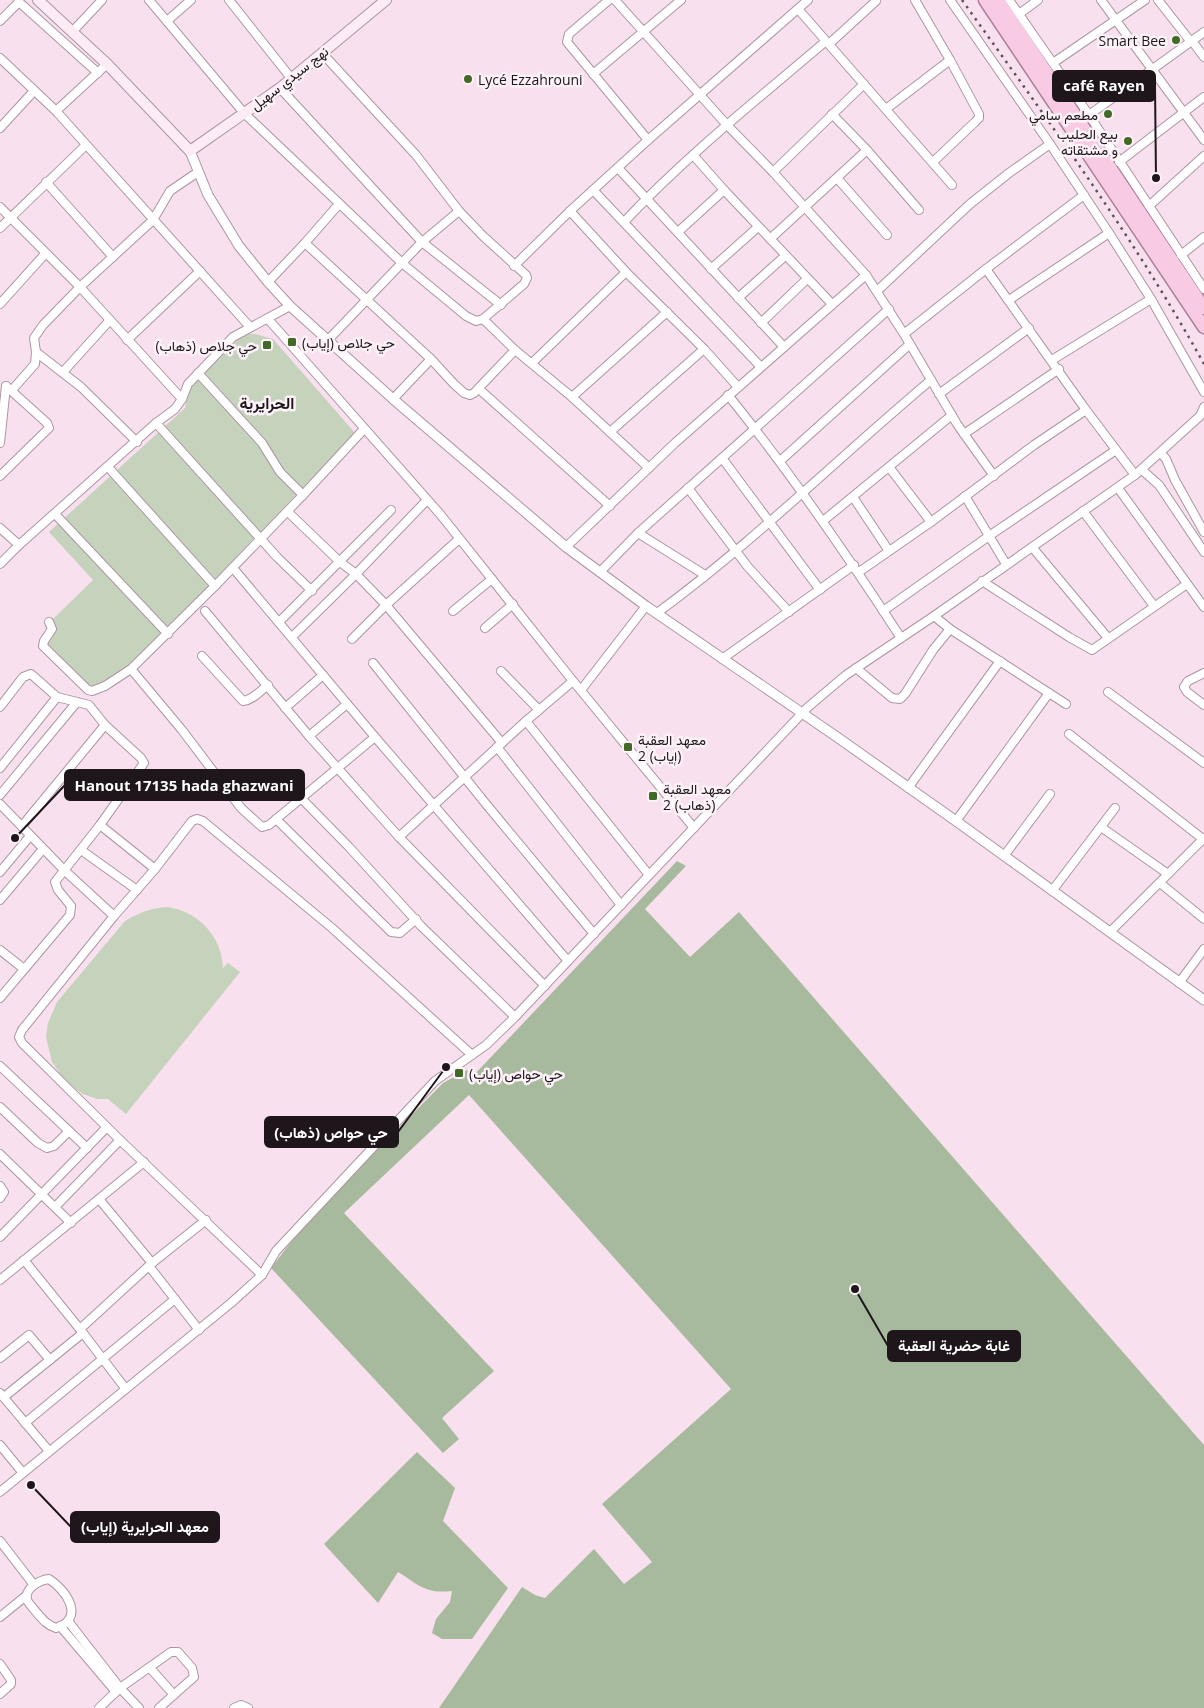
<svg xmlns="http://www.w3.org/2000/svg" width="1204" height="1708" font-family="'Open Sans',Vazirmatn,sans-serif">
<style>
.green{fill:#c5d3bd}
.forest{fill:#a8ba9e}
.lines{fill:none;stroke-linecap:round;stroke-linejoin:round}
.minor-casing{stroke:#ac95a2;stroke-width:10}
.tertiary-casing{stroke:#ac95a2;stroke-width:11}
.secondary-casing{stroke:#ac95a2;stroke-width:12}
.trunk-casing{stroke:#ab829a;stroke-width:15}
.minor{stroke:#fff;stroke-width:8}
.tertiary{stroke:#fff;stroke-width:9}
.secondary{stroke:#fdebf5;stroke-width:10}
.trunk{stroke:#f8cae4;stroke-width:12}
.rail{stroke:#5e5159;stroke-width:2.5;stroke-dasharray:2.5 5;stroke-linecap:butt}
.poi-dot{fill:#416a26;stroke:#fcf2f7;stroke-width:2}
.labels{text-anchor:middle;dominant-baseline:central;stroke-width:5;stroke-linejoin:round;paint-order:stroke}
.poi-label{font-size:14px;fill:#1e161b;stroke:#fcf2f7;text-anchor:start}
.street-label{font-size:14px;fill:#1e161b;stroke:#fcf2f7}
.quarter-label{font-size:16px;font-weight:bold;fill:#1e161b;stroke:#fcf2f7}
.leader{fill:none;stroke:#1e161b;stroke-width:2}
.callout-dot{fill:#1e161b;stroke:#fcf2f7;stroke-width:2}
.callout{fill:#1e161b;stroke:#1e161b;stroke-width:2}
.callout-label{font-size:15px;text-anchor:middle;font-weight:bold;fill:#fff}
</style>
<rect width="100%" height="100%" fill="#f8e0ee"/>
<g class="green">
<path d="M244,334h11l18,5 82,94 -225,235 -32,16 -8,6 -47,-46 13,-14 -5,-9 42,-41 -44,-48 136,-124 3,-19z"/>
<path d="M168,907c31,5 54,30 55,61l5,-5 12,9 -114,142 -18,-15h-11l-14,-5 -17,-12 -14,-20 -6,-25 2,-14 9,-21 68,-81c15,-9 26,-13 43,-14z"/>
</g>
<g class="forest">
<path d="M677,861l9,5 -41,43 45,48 49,-45 465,533v263h-765l83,-121 13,8 10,3 49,-49 30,35 28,-22 -50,-58 129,-115 -262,-294 -125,118 150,158 -52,47 17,21 -16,14 -172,-185 37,-48 135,-137 24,-13 7,5z"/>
<path d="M417,1452l38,36 -12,33 65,67 -36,51h-30l-10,-6 4,-14 14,-17 2,-11c-27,3 -33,-6 -54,-19l-20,31 -54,-59z"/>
</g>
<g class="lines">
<defs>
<g id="minor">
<path d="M149,0l95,113 158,150 64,53 10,5 7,-2 41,-35 3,-6 -1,-3 -43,-39 -24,-25 -43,-56 -94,-102"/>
<path d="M229,0l62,78"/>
<path d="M609,0l-40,34 -2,8 81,98"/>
<path d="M615,0l112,125 46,47 93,103 38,59 53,90 37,52"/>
<path d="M915,0l35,60 29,54v4l-4,4 -42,40"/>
<path d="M950,0l100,144 59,89 42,66 53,93"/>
<path d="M1009,0l80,115 115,174"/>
<path d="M1101,0l103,140"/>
<path d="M1158,0l33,42"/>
<path d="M798,9l154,176"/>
<path d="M1019,14l19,-14"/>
<path d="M0,21l19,-19 79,71"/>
<path d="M167,21l24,-21"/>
<path d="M72,32l30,-32"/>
<path d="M1192,41l12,16"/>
<path d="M829,44l47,-43"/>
<path d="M0,58l56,53 194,216"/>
<path d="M1053,63l92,-63"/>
<path d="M593,74l88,-74"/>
<path d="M280,88l142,154 79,63"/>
<path d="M886,109l64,-49"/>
<path d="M56,111l51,-47"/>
<path d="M832,114l35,36 52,60"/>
<path d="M1089,115l115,-83"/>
<path d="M0,128l34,-37"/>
<path d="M693,155l31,35 108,114"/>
<path d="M1119,162l85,-65"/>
<path d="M618,168l166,179"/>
<path d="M773,172l91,-88"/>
<path d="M837,178l50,57"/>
<path d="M46,182l67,75"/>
<path d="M593,190l168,177"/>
<path d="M1149,206l55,-50"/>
<path d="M0,207l80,80 102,112"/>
<path d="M570,211l56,61 78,77 34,38"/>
<path d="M624,222c62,-66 134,-123 202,-181"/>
<path d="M0,228l86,-83"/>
<path d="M678,232l46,-42"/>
<path d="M770,239l97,-89"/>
<path d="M305,243l126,116 23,25 10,9 6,2 4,-2 41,-43"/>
<path d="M1181,255l23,-18"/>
<path d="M514,266l56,-55 78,-71 160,-140"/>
<path d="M711,269l47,-42"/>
<path d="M986,269l100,141 49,65"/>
<path d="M268,282l37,-39 34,-39"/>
<path d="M877,291l93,-87 39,-31 41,-29"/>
<path d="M738,298l47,-42"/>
<path d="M1009,300l100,-67"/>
<path d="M0,304l45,-50"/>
<path d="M268,319l172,195 133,167 121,147"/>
<path d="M483,319l32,31 57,47 77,71"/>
<path d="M761,323l46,-44"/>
<path d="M904,334l82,-65 98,-74"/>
<path d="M329,339l93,-97 37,-31"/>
<path d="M127,340l73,-69"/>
<path d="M36,352l45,35 56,55"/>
<path d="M1052,360l99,-61"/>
<path d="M532,363l94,-91"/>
<path d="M63,372l47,-52"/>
<path d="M479,389l131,117"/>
<path d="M12,390l23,-26 1,-12 -2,-14 9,-13 37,-38 73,-67 17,-29 28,-19"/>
<path d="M939,394l90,-66"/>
<path d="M728,395c63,78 119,160 173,243"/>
<path d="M572,397l95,-85"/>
<path d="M393,399l38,-40"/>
<path d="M156,423l121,134 35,34"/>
<path d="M610,432l94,-83"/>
<path d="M964,434l95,-65"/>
<path d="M0,443l6,-57"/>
<path d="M1161,453l5,6 9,21 29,52"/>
<path d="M722,458l98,132"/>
<path d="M780,461l130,-117"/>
<path d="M108,467l107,119"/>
<path d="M889,467l42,55"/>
<path d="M1142,470l17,15 45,67"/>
<path d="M0,476l49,-48 -2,-5 -41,-37"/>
<path d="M688,488l60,79 41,45"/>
<path d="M1118,488l86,119"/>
<path d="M303,495l61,-66"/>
<path d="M965,496l41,68"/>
<path d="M853,497l36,54"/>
<path d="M1083,511l71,95"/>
<path d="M288,512l52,50 16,12 30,31 116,138"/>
<path d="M55,514l113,120"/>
<path d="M823,521l129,-106"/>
<path d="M0,528l19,17"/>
<path d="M638,533l67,42"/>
<path d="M566,547l109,-104 191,-168"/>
<path d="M1032,547l76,91"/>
<path d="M0,564l19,-19 137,-122 19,-14 7,-10 6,-15 45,-47 57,-31"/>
<path d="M233,568l142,169 193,224"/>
<path d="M600,572l38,-39 251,-224"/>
<path d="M859,572l72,-50 103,-77 52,-35"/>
<path d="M982,581l87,56 23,13 95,-66"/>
<path d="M205,611l104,125 90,101 146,149"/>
<path d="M453,611l39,-32"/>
<path d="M883,611l106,-75 127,-86"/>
<path d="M657,613c97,-71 182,-156 274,-233"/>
<path d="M934,616l16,13 116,75"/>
<path d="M49,622l3,7 -8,12 -1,5 45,44 4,1 13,-5 26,-17 84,-83 88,-91 -23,-23 -18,-29 -64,-70"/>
<path d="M279,622l112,-112"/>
<path d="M485,628l28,-24"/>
<path d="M292,637l64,-63 71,-74"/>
<path d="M352,639l34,-34 73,-66"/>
<path d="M202,656l41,45c10,-1 17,-10 25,-16"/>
<path d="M722,659l132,-94"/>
<path d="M373,663l113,141 108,130"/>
<path d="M856,668l36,30 8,1 5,-5 28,-44 17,-21"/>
<path d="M131,669l51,61 59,78 21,19 7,-2 106,-88"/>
<path d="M501,671l38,39"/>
<path d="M1204,673l-16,8 -4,6 3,5 17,13"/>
<path d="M581,690l65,-84"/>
<path d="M1108,692l96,71"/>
<path d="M0,707l23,-30 8,-3 26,23 32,8 16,20 36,33 3,5 -44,62 -45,57 3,8 13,16 -1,9 -70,83"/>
<path d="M285,708l38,-33"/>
<path d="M526,721l123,154"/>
<path d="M1069,734l134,105"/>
<path d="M309,736l38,-32"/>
<path d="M497,747l124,158"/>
<path d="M0,768l57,-71"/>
<path d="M908,788l92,-127"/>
<path d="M0,795l77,-93"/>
<path d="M302,799l47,48 72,79 94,91"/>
<path d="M0,804l64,66 50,46"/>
<path d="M276,819l115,113 9,1 16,-14"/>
<path d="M956,821l93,-128"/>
<path d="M100,825l55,44"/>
<path d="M22,826l83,-101"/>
<path d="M1101,827l67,47"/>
<path d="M399,837l127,-116 47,-40"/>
<path d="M81,850l56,40"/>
<path d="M1004,856l46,-62"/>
<path d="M0,872l30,-36"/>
<path d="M1160,883l44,36"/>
<path d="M1052,891l63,-83"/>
<path d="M0,900l43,-51"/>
<path d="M1110,932l94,-94"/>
<path d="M0,950l24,19"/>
<path d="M1179,983l25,-34"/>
<path d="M0,1066l87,82"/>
<path d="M0,1107l38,36 9,5 7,-2 15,-15"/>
<path d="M0,1154l71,69"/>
<path d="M0,1186l4,6 -4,6"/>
<path d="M99,1199l53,64"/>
<path d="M56,1206l64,-66"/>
<path d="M0,1237l107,-110"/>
<path d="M24,1260l59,73 42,55"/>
<path d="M149,1266l50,64"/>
<path d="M262,1275l-142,-135 -98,-97 -3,-6 3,-7 92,-114 41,-47 37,-48 5,-2 6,2 129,107 140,127"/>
<path d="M0,1280l144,-118"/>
<path d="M80,1329l72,-66 54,-43"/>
<path d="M0,1358l29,-23 21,25"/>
<path d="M0,1393l49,58"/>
<path d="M4,1397l79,-64"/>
<path d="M25,1423l150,-124"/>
<path d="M0,1445l23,28"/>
<path d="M0,1492l231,-189 31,-28 14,-24 159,-170 51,-36 29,-28 293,-310 38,-32 88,-59 201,-141 65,-59 4,-9"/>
<path d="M0,1541l34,44"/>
<path d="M49,1579c17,11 37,39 7,49 -9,-3 -13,-8 -19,-15 -3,-4 -8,-9 -10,-13 -3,-12 13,-20 22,-21z"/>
<path d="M0,1617l27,-22"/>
<path d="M68,1621l52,67 19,20"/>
<path d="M60,1626l56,66"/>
<path d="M0,1664l11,16v4l-11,10"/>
<path d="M150,1668l24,27"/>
<path d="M99,1708l21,-20 51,-36h7l14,16 2,9 -35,31"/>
<path d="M234,1708l7,-3 7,3"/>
</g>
<path id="tertiary" d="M190,151l18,44 31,51 29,36 22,24 103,93 173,148 80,59 191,131 119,84 248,179"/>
<path id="secondary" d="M38,0l69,64 83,87 90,-63 106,-88"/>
<g id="trunk">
<path d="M985,0l219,327"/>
<path d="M998,0l206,308"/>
</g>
</defs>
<use href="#minor" class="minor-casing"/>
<use href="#tertiary" class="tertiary-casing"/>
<use href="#secondary" class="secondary-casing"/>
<use href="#trunk" class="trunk-casing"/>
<use href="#minor" class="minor"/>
<use href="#tertiary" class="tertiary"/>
<use href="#secondary" class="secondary"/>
<use href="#trunk" class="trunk"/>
<path class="rail" d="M962,0c85,119 171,236 242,364"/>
</g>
<g class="poi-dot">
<circle cx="1176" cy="40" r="5"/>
<circle cx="468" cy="79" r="5"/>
<circle cx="1108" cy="114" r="5"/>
<circle cx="1128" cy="141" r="5"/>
<rect x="287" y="337" width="10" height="10" rx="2.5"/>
<rect x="262" y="340" width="10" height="10" rx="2.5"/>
<rect x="623" y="742" width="10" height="10" rx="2.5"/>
<rect x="648" y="791" width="10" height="10" rx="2.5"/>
<rect x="454" y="1068" width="10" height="10" rx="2.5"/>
</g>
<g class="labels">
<g class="poi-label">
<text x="1166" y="40" text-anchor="end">Smart Bee</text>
<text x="478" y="79">Lycé Ezzahrouni</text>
<text x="1098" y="114" text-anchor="end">مطعم سامي</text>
<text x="1118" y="133" text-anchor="end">بيع الحليب<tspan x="1118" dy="16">و مشتقاته</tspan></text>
<text x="302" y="342">حي جلاص (إياب)</text>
<text x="257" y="345" text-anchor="end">حي جلاص (ذهاب)</text>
<text x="638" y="739">معهد العقبة<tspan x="638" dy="16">2 (إياب)</tspan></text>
<text x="663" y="788">معهد العقبة<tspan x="663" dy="16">2 (ذهاب)</tspan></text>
<text x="469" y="1073">حي حواص (إياب)</text>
</g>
<g class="street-label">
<text transform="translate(289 78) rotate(-38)">نهج سيدي سهيل</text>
</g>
<g class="quarter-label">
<text x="267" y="403">الحرايرية</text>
</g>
</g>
<path class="leader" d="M1156 178L1155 86M15 838L65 785M446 1067L398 1132M855 1289L888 1346M31 1485L71 1527"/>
<g class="callout-dot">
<circle cx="1156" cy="178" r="5"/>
<circle cx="15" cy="838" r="5"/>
<circle cx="446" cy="1067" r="5"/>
<circle cx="855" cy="1289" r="5"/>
<circle cx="31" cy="1485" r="5"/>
</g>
<g class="callout">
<rect x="1053" y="71" width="102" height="30" rx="5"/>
<rect x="65" y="770" width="239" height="30" rx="5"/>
<rect x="265" y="1117" width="133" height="30" rx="5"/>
<rect x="888" y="1331" width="132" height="30" rx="5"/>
<rect x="71" y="1512" width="148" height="30" rx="5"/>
</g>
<g class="callout-label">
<text x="1104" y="91">café Rayen</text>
<text x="184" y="791">Hanout 17135 hada ghazwani</text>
<text x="331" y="1138">حي حواص (ذهاب)</text>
<text x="954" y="1351">غابة حضرية العقبة</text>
<text x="145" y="1532">معهد الحرايرية (إياب)</text>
</g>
</svg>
